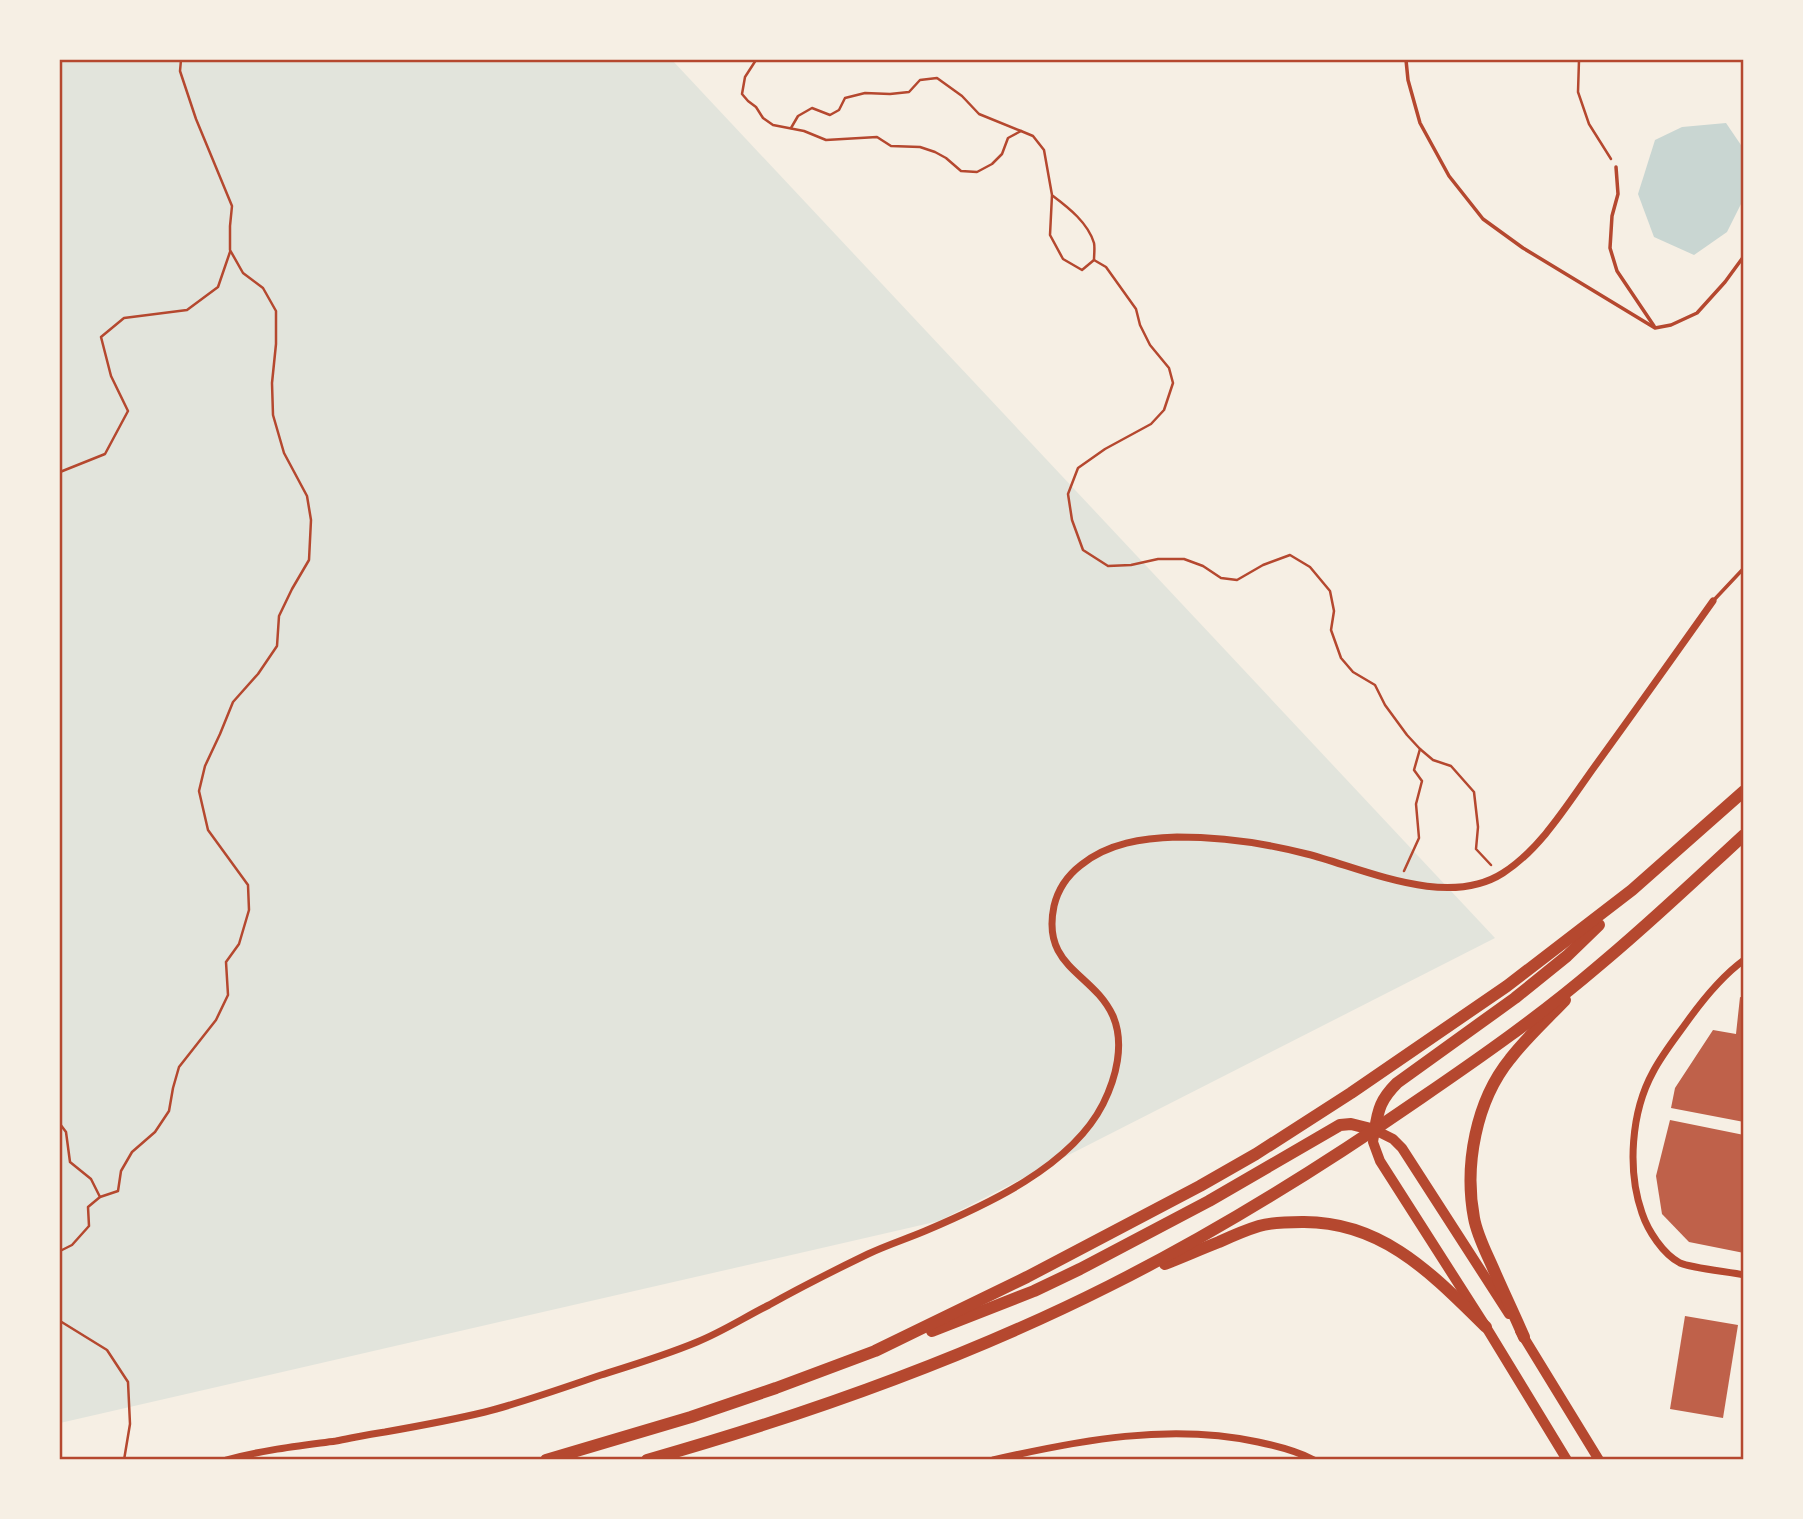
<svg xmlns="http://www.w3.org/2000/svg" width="1803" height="1519" font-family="Commissioner,sans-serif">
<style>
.green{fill:#e2e4dc}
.water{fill:#c9d6d2}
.building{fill:#bf614a}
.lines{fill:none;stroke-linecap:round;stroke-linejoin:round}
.path{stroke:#b5482f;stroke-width:2.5}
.service{stroke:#b5482f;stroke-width:3.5}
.minor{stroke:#b5482f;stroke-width:7}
.primary{stroke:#b5482f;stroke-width:10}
.trunk{stroke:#b5482f;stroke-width:12}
.neatline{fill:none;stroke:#b5482f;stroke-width:2.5}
</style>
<rect width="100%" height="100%" fill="#f6efe4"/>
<path class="green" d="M60,60h612l823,878 -556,283 -879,202z"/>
<path class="water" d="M1726,123l17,25v52l-16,32 -33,23 -40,-18 -16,-43 17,-54 27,-13z"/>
<g class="building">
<path d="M1740,997l4,1v124l-73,-14 4,-20 38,-58 23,4z"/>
<path d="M1670,1120l74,15v118l-55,-11 -27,-28 -6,-38z"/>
<path d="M1685,1316l53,9 -15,93 -53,-9z"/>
</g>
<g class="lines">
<g class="path">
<path d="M756,60l-11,17 -3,17 6,7 8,6 7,11 10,7 31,6 22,9 51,-3 14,9 29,1 15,5 11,6 15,13 16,1 15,-8 10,-10 6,-16 13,-7 12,5 11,14 8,45 -2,40 13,24 19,11 12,-10 12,7 30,42 4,16 10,20 19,23 4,15 -9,27 -13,14 -46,25 -27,19 -10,26 4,26 11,30 25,16 23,-1 27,-6h26l19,7 18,12 16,2 26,-15 27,-10 20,12 20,24 4,20 -3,19 10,28 12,14 22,13 10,20 22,30 13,14 13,11 18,6 23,26 4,35 -2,22 15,16"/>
<path d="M1579,60l-1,32 11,32 22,35"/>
<path d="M791,128l7,-12 14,-8 18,7 9,-5 6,-12 20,-5 25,1 19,-2 11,-12 17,-2 25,18 17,18 42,17"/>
<path d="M1053,196c16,12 35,27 41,47 1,5 0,12 0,17"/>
<path d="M60,472l45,-18 23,-43 -17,-35 -10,-39 23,-19 63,-8 31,-23 12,-35"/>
<path d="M1404,871l15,-33 -3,-34 6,-23 -8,-11 6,-21"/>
<path d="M60,1124l6,8 4,30 21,17 9,18"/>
<path d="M60,1251l12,-6 17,-19 -1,-19 12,-10 18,-6 3,-20 11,-19 23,-20 14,-21 4,-23 6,-21 37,-47 12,-25 -2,-33 13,-18 10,-34 -1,-25 -40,-55 -9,-39 6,-25 15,-32 13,-32 25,-28 19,-28 2,-30 13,-27 17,-29 2,-40 -4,-24 -23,-43 -11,-38 -1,-32 4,-39v-33l-13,-23 -20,-15 -13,-23v-24l2,-20 -36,-87 -16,-48 1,-11"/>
<path d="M60,1321l47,29 21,32 2,42 -6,36"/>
</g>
<g class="service">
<path d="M1406,60l2,20 12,43 29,53 34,43 40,29 132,80 16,-3 26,-12 28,-31 19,-26"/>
<path d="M1616,167l2,27 -6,22 -2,32 7,23 37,55"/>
<path d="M1713,601l31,-33"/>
</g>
<g class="minor">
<path d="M1744,960c-22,16 -39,37 -55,59 -12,17 -26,34 -36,53 -22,40 -26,98 -11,141 6,18 21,41 38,50 11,5 50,9 64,12"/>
<path d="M226,1460c36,-10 73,-14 110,-19 16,-3 33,-7 49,-9 34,-6 67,-12 100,-20 39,-10 78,-24 116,-37 32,-10 65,-20 96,-33 25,-10 48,-25 72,-37 32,-18 66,-35 99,-51 19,-9 38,-15 57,-23 61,-26 146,-64 178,-127 13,-26 22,-60 10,-88 -20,-44 -72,-48 -59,-110 4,-17 14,-31 27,-41 27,-22 62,-27 96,-28 43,0 88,6 130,17 58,15 140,55 196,19 38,-24 66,-71 92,-107 40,-55 79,-110 118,-165"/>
<path d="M993,1460c87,-20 177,-37 265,-18 19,4 39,9 56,18"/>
</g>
<g class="primary">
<path d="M1509,1314l-107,-166 -9,-9 -18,-9 -2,12 7,19 106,166 81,133"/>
<path d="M1520,1331l79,129"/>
</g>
<g class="trunk">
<path d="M1375,1130c3,-21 6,-31 22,-47l118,-85 52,-42 32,-31"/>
<path d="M1165,1264c18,-7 36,-15 54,-22 13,-6 27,-12 40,-16 14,-4 29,-4 43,-4 81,-1 131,53 184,105"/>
<path d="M932,1331l102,-40 46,-22 129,-68 131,-76 11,-1 24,6"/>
<path d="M1524,1337c-10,-23 -21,-46 -31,-69 -7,-16 -16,-33 -19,-50 -10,-53 2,-117 36,-159 16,-21 37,-40 55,-59"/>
<path d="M546,1460l145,-43 85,-29 99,-37 152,-74 173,-91 56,-32 95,-61 156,-107 125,-96 112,-99"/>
<path d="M647,1460c159,-45 315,-100 462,-174 108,-54 212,-119 312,-188 60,-41 120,-83 175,-130 51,-42 99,-88 148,-133"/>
</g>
</g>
<rect width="1803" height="1519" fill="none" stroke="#f6efe4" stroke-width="122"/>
<rect x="61" y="61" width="1681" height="1397" class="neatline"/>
</svg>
